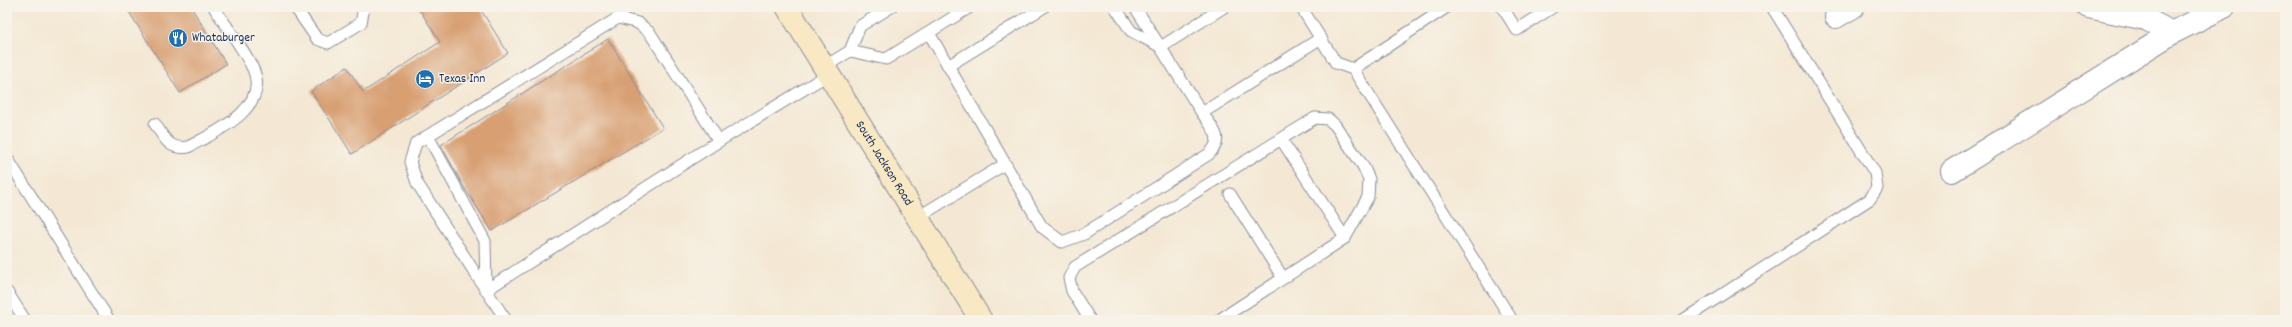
<svg xmlns="http://www.w3.org/2000/svg" width="2292" height="327" font-family="Dekko,sans-serif">
<style>
.building{fill:#d89f72}
.lines{fill:none;stroke-linecap:round;stroke-linejoin:round}
.service-casing{stroke:#888c99;stroke-width:13}
.minor-casing{stroke:#888c99;stroke-width:24}
.secondary-casing{stroke:#888c99;stroke-width:24}
.service{stroke:#fff;stroke-width:11}
.minor{stroke:#fff;stroke-width:22}
.secondary{stroke:#f8e8c3;stroke-width:22}
.labels{text-anchor:middle;dominant-baseline:central;stroke-width:3;stroke-linejoin:round;paint-order:stroke}
.poi-label{font-size:13px;fill:#1b2f5e;stroke:#f7f3e8;text-anchor:start}
.street-label{font-size:13px;fill:#1b2f5e;stroke:#f7f3e8}
</style>
<rect width="100%" height="100%" fill="#f7f3e8"/>
<filter id="ink" filterUnits="userSpaceOnUse"><feTurbulence type="fractalNoise" baseFrequency=".025" numOctaves="2"/><feDisplacementMap in="SourceGraphic" scale="8" xChannelSelector="R" yChannelSelector="G"/><feConvolveMatrix kernelMatrix="1 2 1 2 8 2 1 2 1" color-interpolation-filters="sRGB"/></filter>
<filter id="wash" filterUnits="userSpaceOnUse"><feTurbulence type="fractalNoise" baseFrequency=".012" numOctaves="4" result="noise"/><feDisplacementMap in="SourceGraphic" scale="16" xChannelSelector="R" yChannelSelector="G"/><feGaussianBlur stdDeviation="0.9" result="paint"/><feColorMatrix in="noise" values="0 0 0 0 0 0 0 0 0 0 0 0 0 0 0 0 0 1.4 0 .05"/><feComposite in="paint" operator="in"/></filter>
<g filter="url(#wash)">
<rect width="100%" height="100%" fill="#f4e8d4"/>
<g id="blocks">
<g class="building">
<path d="M126,7h65l35,57 -46,29z"/>
<path d="M418,7h61l29,46 -156,101 -41,-63 36,-24 16,25 77,-50z"/>
<path d="M608,39l55,89 -171,103 -28,-44 -23,-42z"/>
</g>
</g>
</g>
<g filter="url(#ink)">
<use href="#blocks" fill-opacity="0" stroke="#888c99" stroke-width="1"/>
<g class="lines">
<defs>
<g id="service">
<path d="M295,7l22,32 11,4 33,-20 3,-16"/>
<path d="M1115,7l16,24 30,16 63,-40"/>
<path d="M1135,7l67,106 119,-75"/>
<path d="M1301,7l35,56 17,6 159,251"/>
<path d="M1502,7l15,23 36,-23"/>
<path d="M929,33l113,194 20,15 22,-8 125,-80c16,-16 4,-25 -7,-41"/>
<path d="M850,51l36,8 84,-52"/>
<path d="M948,66l96,-59"/>
<path d="M824,67l26,-16 10,-25 31,-19"/>
<path d="M1353,69l94,-62"/>
<path d="M155,124c10,14 13,26 33,23 26,-14 83,-39 65,-78 -10,-22 -27,-42 -39,-62"/>
<path d="M428,136l57,105 1,48"/>
<path d="M7,158l102,162"/>
<path d="M1230,194l53,84"/>
<path d="M918,217l87,-53"/>
<path d="M486,290l-69,-107 -7,-21 6,-19 202,-125 20,5 12,10 69,108"/>
<path d="M7,292l18,28"/>
<path d="M506,320l-20,-30 233,-149 110,-67"/>
<path d="M1090,320l-18,-29 -3,-13 6,-11 240,-149 13,1 7,6 28,41 6,13 -1,18 -23,41"/>
<path d="M1219,320l126,-82 -64,-99"/>
<path d="M1683,320l187,-121 7,-11 -2,-15 -103,-166"/>
</g>
<g id="minor">
<path d="M1836,17l17,-10"/>
<path d="M2172,33l52,-26"/>
<path d="M1952,171l220,-138 -26,-14 -58,-12"/>
</g>
<g id="secondary">
<path id="s1" d="M787,7l194,313"/>
</g>
</defs>
<use href="#service" class="service-casing"/>
<use href="#minor" class="minor-casing"/>
<use href="#secondary" class="secondary-casing"/>
<use href="#service" class="service"/>
<use href="#minor" class="minor"/>
<use href="#secondary" class="secondary"/>
</g>
</g>
<defs>
<symbol id="restaurant-disc" viewBox="-11 -11 22 22"><circle r="9.5" fill="#1f6fb2" stroke="#f7f3e8"/><path d="M-5-6h1v4h1v-4h1v4h1v-4h1v5L-1.5 .5V6h-2V.5L-5-1ZM5-6V6H3V1.5H1.5Q1.5-4 5-6Z" fill="#fff"/></symbol>
<symbol id="hotel-disc" viewBox="-11 -11 22 22"><circle r="9.5" fill="#1f6fb2" stroke="#f7f3e8"/><path d="M-6-4.5h1.5V1H6V5H4.5V3h-9V5H-6ZM-4 0a1.8 1.8 0 1 1 3.6 0ZM.5 0V-2.5h3Q6-2.5 6 0Z" fill="#fff"/></symbol>
</defs>
<g fill-rule="evenodd">
<use href="#restaurant-disc" x="167" y="27" width="22" height="22"/>
<use href="#hotel-disc" x="414" y="68" width="22" height="22"/>
</g>
<g class="labels">
<g class="poi-label">
<text x="192" y="38">Whataburger</text>
<text x="439" y="79">Texas Inn</text>
</g>
<g class="street-label">
<text stroke="none"><textPath href="#s1" startOffset="184">South Jackson Road</textPath></text>
</g>
</g>
<rect width="2292" height="327" fill="none" stroke="#f7f3e8" stroke-width="24"/>
</svg>
